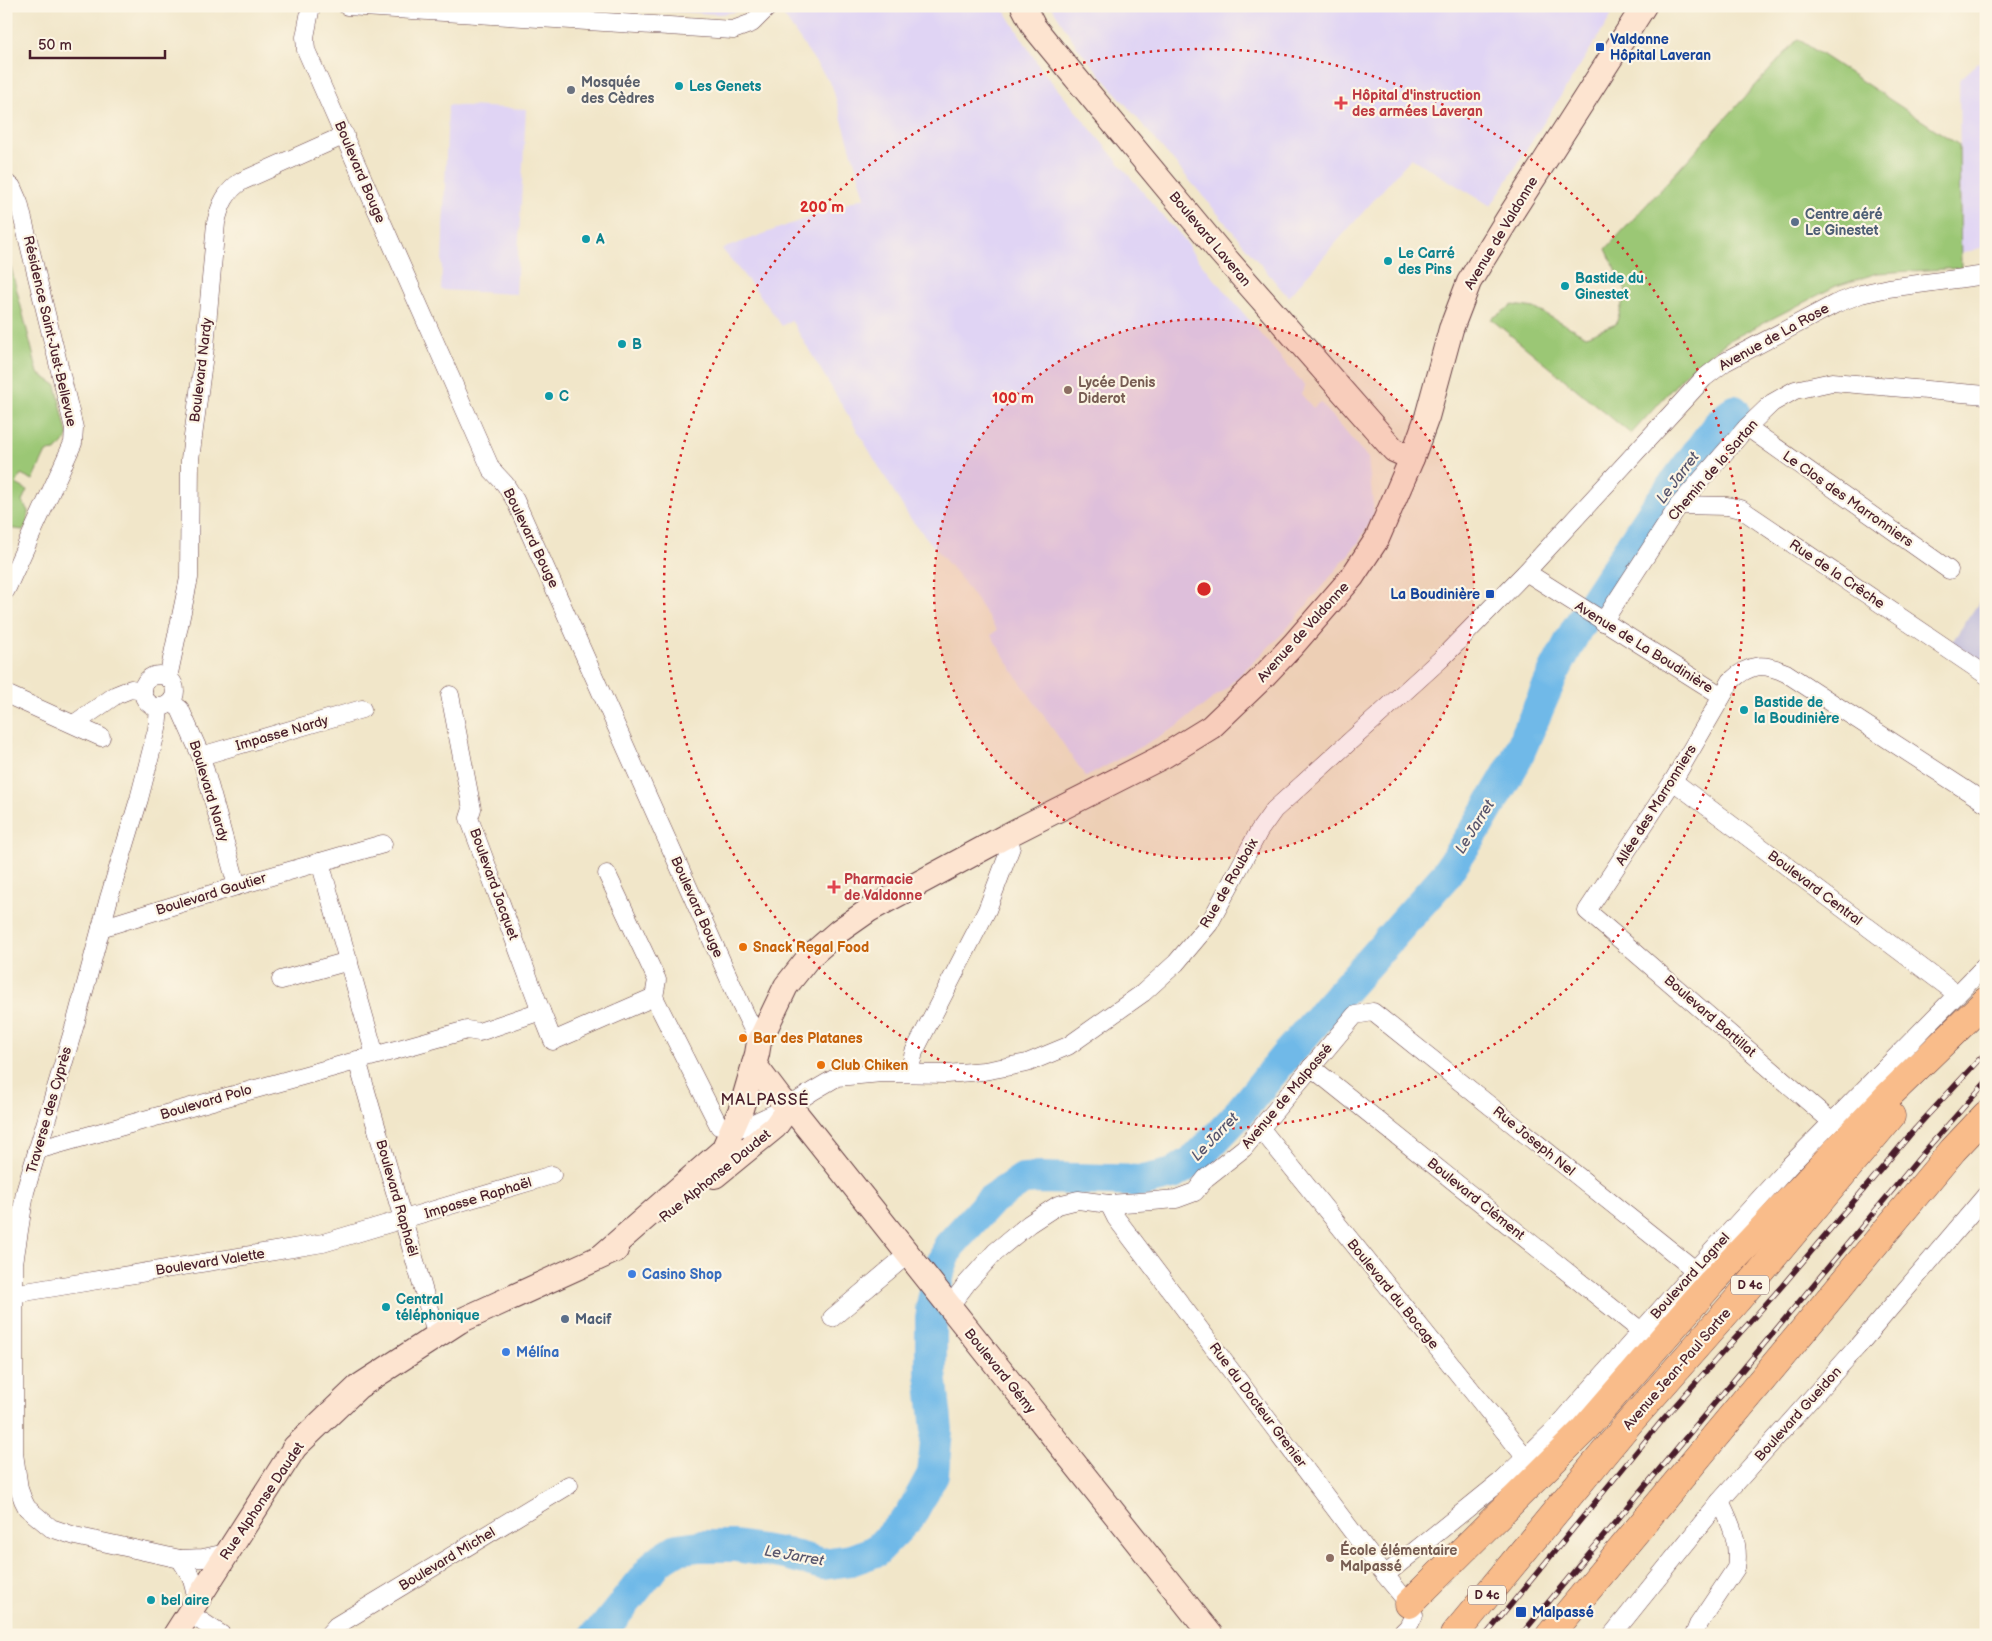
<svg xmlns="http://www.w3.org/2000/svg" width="1992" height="1641" font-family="'Balsamiq Sans',sans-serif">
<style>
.built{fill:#e0d4f4}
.industrial{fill:#c4c0db}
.green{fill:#9bc775;stroke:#727350}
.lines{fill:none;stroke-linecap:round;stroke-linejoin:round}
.river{stroke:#6fb9e8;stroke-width:32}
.street-casing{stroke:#633d43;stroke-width:19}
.secondary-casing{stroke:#633d43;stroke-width:26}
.highway-casing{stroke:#633d43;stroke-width:29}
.street{stroke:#fff;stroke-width:18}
.secondary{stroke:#fde4d0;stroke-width:24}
.highway{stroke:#f9bc8a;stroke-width:28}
.rail-casing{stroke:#4a1f2b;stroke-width:5.5}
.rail{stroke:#fcf5e5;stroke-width:4;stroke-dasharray:11;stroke-linecap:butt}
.ring{fill:none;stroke:#d62828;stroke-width:2.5;stroke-dasharray:2.5 5}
.transit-dot{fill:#1a4fb4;stroke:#fcf5e5;stroke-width:2}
.culture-dot{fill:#0f9aa8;stroke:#fcf5e5;stroke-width:2}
.worship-dot{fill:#6b7280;stroke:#fcf5e5;stroke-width:2}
.health-dot{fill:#e0444e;stroke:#fcf5e5;stroke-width:2}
.service-dot{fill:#5c6f8a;stroke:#fcf5e5;stroke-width:2}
.education-dot{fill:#8d6e63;stroke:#fcf5e5;stroke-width:2}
.food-dot{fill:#e8710a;stroke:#fcf5e5;stroke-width:2}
.shop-dot{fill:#3f7fe0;stroke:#fcf5e5;stroke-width:2}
.labels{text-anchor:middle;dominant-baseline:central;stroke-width:4.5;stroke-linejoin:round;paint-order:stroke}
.shield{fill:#fcf5e5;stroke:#7f5f63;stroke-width:1}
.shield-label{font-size:12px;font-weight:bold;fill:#4a1f2b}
.transit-label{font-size:14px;font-weight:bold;fill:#164399;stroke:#fcf5e5;text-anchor:start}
.worship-label{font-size:14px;font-weight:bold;fill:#5b616d;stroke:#fcf5e5;text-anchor:start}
.culture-label{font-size:14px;font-weight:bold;fill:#0d838f;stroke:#fcf5e5;text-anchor:start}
.health-label{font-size:14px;font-weight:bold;fill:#be3a42;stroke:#fcf5e5;text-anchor:start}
.street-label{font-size:14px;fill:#4a1f2b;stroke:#fcf5e5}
.service-label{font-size:14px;font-weight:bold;fill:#4e5e75;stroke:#fcf5e5;text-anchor:start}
.education-label{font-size:14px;font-weight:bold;fill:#785e54;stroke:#fcf5e5;text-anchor:start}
.food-label{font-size:14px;font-weight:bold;fill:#c56008;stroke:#fcf5e5;text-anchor:start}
.shop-label{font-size:14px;font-weight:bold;fill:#366cbe;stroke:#fcf5e5;text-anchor:start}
.water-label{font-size:15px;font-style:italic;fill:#57556d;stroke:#fcf5e5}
.quarter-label{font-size:16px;letter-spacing:1px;fill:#4a1f2b;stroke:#fcf5e5}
.centre{fill:#d62828;stroke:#fcf5e5;stroke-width:2.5}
.ring-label{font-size:15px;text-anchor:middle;font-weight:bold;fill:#d62828;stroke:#fcf5e5;stroke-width:4.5;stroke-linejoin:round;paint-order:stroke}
</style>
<rect width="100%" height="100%" fill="#fcf5e5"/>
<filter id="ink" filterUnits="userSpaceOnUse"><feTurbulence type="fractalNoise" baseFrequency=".02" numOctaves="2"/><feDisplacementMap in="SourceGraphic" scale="10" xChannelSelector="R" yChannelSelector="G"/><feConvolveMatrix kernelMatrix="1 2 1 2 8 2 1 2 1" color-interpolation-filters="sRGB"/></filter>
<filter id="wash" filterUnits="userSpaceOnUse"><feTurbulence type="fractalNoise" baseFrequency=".0096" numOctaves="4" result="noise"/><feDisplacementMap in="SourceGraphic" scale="20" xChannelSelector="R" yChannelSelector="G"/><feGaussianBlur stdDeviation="1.12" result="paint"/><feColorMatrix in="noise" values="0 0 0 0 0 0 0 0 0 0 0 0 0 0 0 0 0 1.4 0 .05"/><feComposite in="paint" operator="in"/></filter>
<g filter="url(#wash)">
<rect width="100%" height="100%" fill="#f1e6c9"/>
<g class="built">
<path d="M574,6h172l-11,6 -15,2z"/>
<path d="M787,6h215l39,63 130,157h2l17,21 -1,2 116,137 -4,8 12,14 7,-6 48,56 6,56 -15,28 -74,89 -60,58 -49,38 -90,50 -71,-103 -24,-39 6,-5 -34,-49 -54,-64 -118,-197 -9,6 -23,-32 -37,-45 143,-52 -33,-111 -49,-71z"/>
<path d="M1051,6h558l-2,3 5,6 -121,191 -80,-48 -123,139 -210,-249z"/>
<path d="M1986,56v190l-25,8 -2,-174z"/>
<path d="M448,105l78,4 -10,185 -75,-4z"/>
</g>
<path class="industrial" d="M1986,592v74l-34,-24z"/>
<g class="green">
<path d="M1798,39l161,106 2,123 -83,5 -42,13 -108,55 -38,28 -59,65 -140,-115 22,-14 21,3 52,28 30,-12 10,-33 -20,-42z"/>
<path d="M6,248l32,125 18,12 12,52 -12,14 -10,1 -13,28 -12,-6 -5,10 11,6 -5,11 6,10v13l-5,6 -17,-2z"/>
</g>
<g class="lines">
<path class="river" d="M596,1635l7,-5 55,-69 19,-12 22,-3h36l51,8 37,10 28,-4 25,-9 34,-35 23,-42 4,-44 -6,-57v-63l9,-41 9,-23 41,-45 33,-22 18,-1 102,3 30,-7 23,-15 38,-40 54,-66 156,-176 36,-55 35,-60 39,-90 22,-42 77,-118 65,-87 16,-14"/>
</g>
</g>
<g filter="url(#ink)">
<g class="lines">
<defs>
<g id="street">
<path d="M311,6l-6,31 1,13 185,419 14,15 10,16 226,505 18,37"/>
<path d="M347,6l386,24 19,-7 17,-17"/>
<path d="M6,183l6,4 7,16 55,225 -1,15 -67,147"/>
<path d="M1747,427l202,143"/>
<path d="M1679,505l48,1 14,3 245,166"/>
<path d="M1526,572l196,124"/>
<path d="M1603,622l76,-117 68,-78 25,-24 23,-13 37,-8 154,13"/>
<circle cx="159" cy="691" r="16"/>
<path d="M168,678l21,-100 1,-119 15,-112 11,-124c4,-18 10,-32 26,-42l103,-46"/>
<path d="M6,694l95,43"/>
<path d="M450,695l22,114 -3,9 72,193"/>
<path d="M171,702l9,7 21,47 36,130"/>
<path d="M159,708l-2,21 -18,70 -30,99 -33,123 -51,171 -11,71v190l5,36 4,11 4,8 24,20 24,8 105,23 23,-1 23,-5"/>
<path d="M74,724l42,-29 15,-6 12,2"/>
<path d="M201,756l161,-47"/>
<path d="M1673,781l284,213"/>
<path d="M320,862l55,193"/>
<path d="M607,874l50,106 -3,17"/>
<path d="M101,928l136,-42 146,-42"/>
<path d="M281,980l68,-19"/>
<path d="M357,1060l80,277"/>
<path d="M1311,1067l330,264"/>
<path d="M909,1073l5,-21 73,-142 24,-63 -3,-12"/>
<path d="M1832,1122l-245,-211 86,-130 58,-100c19,-18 33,-18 55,-8l200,130"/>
<path d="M1261,1129l265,329"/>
<path d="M37,1150l430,-120 12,2 62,-21 12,30 101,-44 65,129 15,3 11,-2 45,-21 23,-15 24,-14 45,-4 64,1 38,-3 43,-8 41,-17 75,-53 33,-30 33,-39 50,-93 15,-21 167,-151 85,-87 178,-194 21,-16 110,-58 26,-10 27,-6 98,-13"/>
<path d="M1109,1204l7,14 269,357 24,29 5,11 -6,12 -8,8"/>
<path d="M13,1294l310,-51 229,-68"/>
<path d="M949,1307l18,-24 28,-31 34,-28 29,-19 20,-5 31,4 44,-3 23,-2 19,-7 11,-14 38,-30 111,-133 18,-3 322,258"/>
<path d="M832,1318l76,-64"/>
<path d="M180,1559l11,17 6,23"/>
<path d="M1385,1575l115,-93 57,-55 138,-157 95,-105 196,-200"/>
<path d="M189,1613l33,22"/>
<path d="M328,1635l8,-9 233,-141"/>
<path d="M1612,1635l108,-134 137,-154 129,-152"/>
<path d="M1694,1635l4,-10 38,-57c4,-24 -5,-45 -16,-67"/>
</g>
<g id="secondary">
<path d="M1023,6l11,21 17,21 170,205 173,197 18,8"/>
<path d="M754,1064l28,37 8,5 13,16 408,513"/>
<path d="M715,1176l60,-49 15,-21"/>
<path d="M603,1255l120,-105 18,-41 16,-55 2,-12 27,-56 23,-29 30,-26 30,-21 139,-75 156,-79 47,-29 47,-45 35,-37 59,-68 25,-38 35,-81 15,-41 24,-88 18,-47 38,-62 137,-214"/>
<path d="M175,1635l120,-188 63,-60 102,-66 156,-71"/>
</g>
<g id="highway">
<path d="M1409,1604l173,-172 130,-150 176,-186 98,-95"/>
<path d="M1454,1635l174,-211 110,-125 153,-183"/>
<path d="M1550,1635l403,-485 33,-35"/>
</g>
</defs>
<use href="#street" class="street-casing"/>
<use href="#secondary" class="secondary-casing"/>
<use href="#highway" class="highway-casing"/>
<use href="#street" class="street"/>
<use href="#secondary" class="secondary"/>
<use href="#highway" class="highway"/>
<defs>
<g id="rail">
<path d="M1486,1635l179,-218 117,-131 133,-157 71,-77"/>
<path d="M1521,1635l410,-491 55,-62"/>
</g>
</defs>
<use href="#rail" class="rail-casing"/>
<use href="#rail" class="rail"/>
</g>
</g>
<circle cx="1204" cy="589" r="270" fill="#d62828" fill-opacity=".12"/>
<g class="ring">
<circle cx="1204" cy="589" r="270"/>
<circle cx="1204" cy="589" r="540"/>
</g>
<g class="transit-dot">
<rect x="1595" y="42" width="10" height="10" rx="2.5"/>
<rect x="1485" y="589" width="10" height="10" rx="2.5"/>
<rect x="1515" y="1606" width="12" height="12" rx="2.5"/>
</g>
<g class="culture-dot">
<circle cx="679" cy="86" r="5"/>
<circle cx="586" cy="239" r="5"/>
<circle cx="1388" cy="261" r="5"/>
<circle cx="1565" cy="286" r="5"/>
<circle cx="622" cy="344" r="5"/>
<circle cx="549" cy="396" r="5"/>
<circle cx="1744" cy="710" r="5"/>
<circle cx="386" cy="1307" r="5"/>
<circle cx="151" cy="1600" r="5"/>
</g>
<circle class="worship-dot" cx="571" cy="90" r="5"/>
<g class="health-dot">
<path d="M1338.5 95.5h5v5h5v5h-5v5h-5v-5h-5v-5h5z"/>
<path d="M831.5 879.5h5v5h5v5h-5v5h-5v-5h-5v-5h5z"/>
</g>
<g class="service-dot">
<circle cx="1795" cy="222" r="5"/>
<circle cx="565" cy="1319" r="5"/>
</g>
<g class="education-dot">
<circle cx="1068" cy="390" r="5"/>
<circle cx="1330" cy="1558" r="5"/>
</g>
<g class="food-dot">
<circle cx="743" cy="947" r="5"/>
<circle cx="743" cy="1038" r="5"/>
<circle cx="821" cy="1065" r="5"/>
</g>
<g class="shop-dot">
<circle cx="632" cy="1274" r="5"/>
<circle cx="506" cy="1352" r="5"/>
</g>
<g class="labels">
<g class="shield">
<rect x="1731" y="1275.5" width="38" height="19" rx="4"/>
<rect x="1468" y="1585.5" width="38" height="19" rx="4"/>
</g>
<g class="shield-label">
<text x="1750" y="1285">D 4c</text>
<text x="1487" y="1595">D 4c</text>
</g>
<g class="transit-label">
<text x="1610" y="39">Valdonne<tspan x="1610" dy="16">Hôpital Laveran</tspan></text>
<text x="1480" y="594" text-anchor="end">La Boudinière</text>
<text x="1532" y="1612">Malpassé</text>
</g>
<g class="worship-label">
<text x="581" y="82">Mosquée<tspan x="581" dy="16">des Cèdres</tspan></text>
</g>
<g class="culture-label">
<text x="689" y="86">Les Genets</text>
<text x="596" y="239">A</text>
<text x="1398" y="253">Le Carré<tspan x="1398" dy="16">des Pins</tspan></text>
<text x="1575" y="278">Bastide du<tspan x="1575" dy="16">Ginestet</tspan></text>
<text x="632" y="344">B</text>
<text x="559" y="396">C</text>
<text x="1754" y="702">Bastide de<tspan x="1754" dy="16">la Boudinière</tspan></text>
<text x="396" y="1299">Central<tspan x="396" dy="16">téléphonique</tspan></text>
<text x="161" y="1600">bel aire</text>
</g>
<g class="health-label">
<text x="1352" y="95">Hôpital d'instruction<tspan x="1352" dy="16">des armées Laveran</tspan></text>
<text x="844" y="879">Pharmacie<tspan x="844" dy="16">de Valdonne</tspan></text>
</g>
<g class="street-label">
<text transform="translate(360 172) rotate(67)">Boulevard Bouge</text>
<text transform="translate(1501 233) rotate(-59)">Avenue de Valdonne</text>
<text transform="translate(1210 239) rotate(50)">Boulevard Laveran</text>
<text transform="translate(50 331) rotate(77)">Résidence Saint-Just-Bellevue</text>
<text transform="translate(1774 337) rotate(-29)">Avenue de La Rose</text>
<text transform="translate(201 370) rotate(-83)">Boulevard Nardy</text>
<text transform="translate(1713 470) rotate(-49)">Chemin de la Sartan</text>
<text transform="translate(1848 499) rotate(35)">Le Clos des Marronniers</text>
<text transform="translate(531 538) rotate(64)">Boulevard Bouge</text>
<text transform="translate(1837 574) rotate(34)">Rue de la Crêche</text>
<text transform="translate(1303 632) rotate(-48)">Avenue de Valdonne</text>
<text transform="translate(1644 647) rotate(32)">Avenue de La Boudinière</text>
<text transform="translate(282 733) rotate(-16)">Impasse Nardy</text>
<text transform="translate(209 791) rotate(73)">Boulevard Nardy</text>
<text transform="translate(1656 805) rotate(-58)">Allée des Marronniers</text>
<text transform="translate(1229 883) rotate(-60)">Rue de Roubaix</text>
<text transform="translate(494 884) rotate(70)">Boulevard Jacquet</text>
<text transform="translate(1815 888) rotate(37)">Boulevard Central</text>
<text transform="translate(211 894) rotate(-17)">Boulevard Gautier</text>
<text transform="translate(697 907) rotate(66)">Boulevard Bouge</text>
<text transform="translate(1710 1016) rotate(41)">Boulevard Bartillat</text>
<text transform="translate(1287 1096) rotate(-50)">Avenue de Malpassé</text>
<text transform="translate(206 1102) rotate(-16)">Boulevard Polo</text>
<text transform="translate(49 1110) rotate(-74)">Traverse des Cyprès</text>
<text transform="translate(1534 1141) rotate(39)">Rue Joseph Nel</text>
<text transform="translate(715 1176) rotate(-39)">Rue Alphonse Daudet</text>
<text transform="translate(397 1198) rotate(74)">Boulevard Raphaël</text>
<text transform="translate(478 1198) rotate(-17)">Impasse Raphaël</text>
<text transform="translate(1476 1199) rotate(39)">Boulevard Clément</text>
<text transform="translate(210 1262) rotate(-9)">Boulevard Valette</text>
<text transform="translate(1690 1276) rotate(-48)">Boulevard Lagnel</text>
<text transform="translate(1393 1294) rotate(51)">Boulevard du Bocage</text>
<text transform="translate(1677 1369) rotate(-49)">Avenue Jean-Paul Sartre</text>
<text transform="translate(1000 1371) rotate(51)">Boulevard Gémy</text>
<text transform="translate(1258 1405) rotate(53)">Rue du Docteur Grenier</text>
<text transform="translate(1798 1414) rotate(-48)">Boulevard Gueidon</text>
<text transform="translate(262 1501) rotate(-56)">Rue Alphonse Daudet</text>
<text transform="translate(447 1559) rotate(-31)">Boulevard Michel</text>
</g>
<g class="service-label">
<text x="1805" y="214">Centre aéré<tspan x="1805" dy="16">Le Ginestet</tspan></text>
<text x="575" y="1319">Macif</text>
</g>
<g class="education-label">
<text x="1078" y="382">Lycée Denis<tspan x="1078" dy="16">Diderot</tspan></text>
<text x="1340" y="1550">École élémentaire<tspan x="1340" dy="16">Malpassé</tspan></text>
</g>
<g class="food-label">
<text x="753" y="947">Snack Regal Food</text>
<text x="753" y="1038">Bar des Platanes</text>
<text x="831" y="1065">Club Chiken</text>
</g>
<g class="shop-label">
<text x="642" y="1274">Casino Shop</text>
<text x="516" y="1352">Mélína</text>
</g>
<g class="water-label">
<text transform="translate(1678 478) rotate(-53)">Le Jarret</text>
<text transform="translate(1475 827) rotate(-58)">Le Jarret</text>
<text transform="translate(1215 1137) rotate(-46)">Le Jarret</text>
<text transform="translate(794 1556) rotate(10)">Le Jarret</text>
</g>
<g class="quarter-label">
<text x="765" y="1100">MALPASSÉ</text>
</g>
</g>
<circle cx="1204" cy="589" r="8" class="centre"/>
<g class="ring-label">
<text x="822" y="212">200 m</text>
<text x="1013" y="403">100 m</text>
</g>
<rect width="1992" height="1641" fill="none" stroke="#fcf5e5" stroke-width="25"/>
<path d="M30 50v8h135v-8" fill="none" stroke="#4a1f2b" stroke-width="2.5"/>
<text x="38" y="50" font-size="15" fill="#4a1f2b" stroke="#fcf5e5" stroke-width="4" paint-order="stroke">50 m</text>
</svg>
